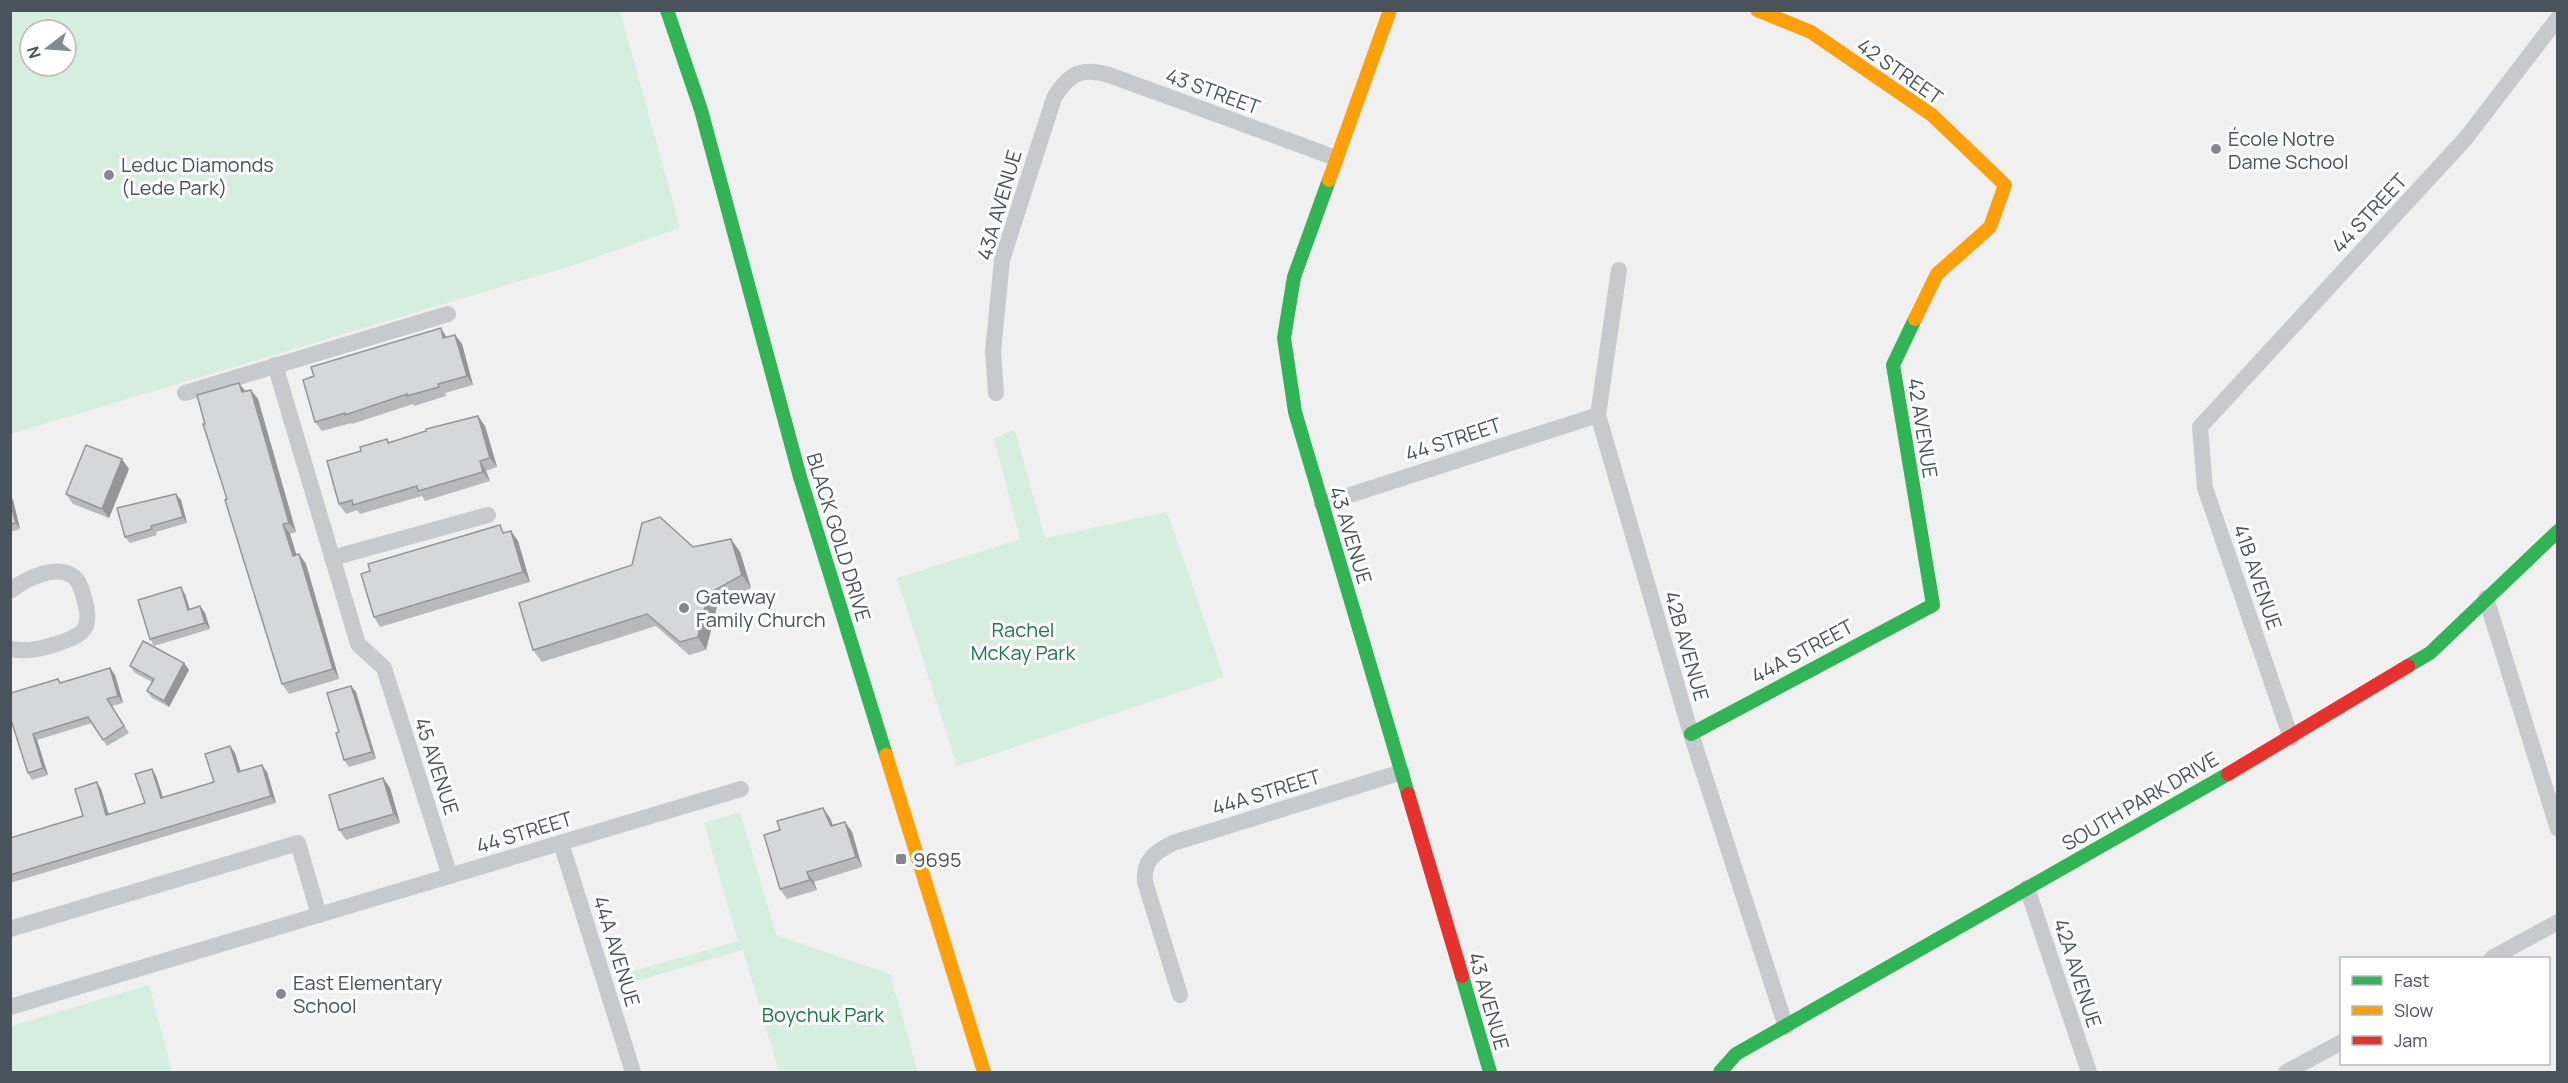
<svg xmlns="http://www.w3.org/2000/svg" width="2568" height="1083" font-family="Manrope,sans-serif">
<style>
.green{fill:#d6eede;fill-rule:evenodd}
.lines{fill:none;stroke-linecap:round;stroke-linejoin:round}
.street{stroke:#c7cacc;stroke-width:16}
.fast{stroke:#30b455;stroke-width:14}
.slow{stroke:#ff9f0a;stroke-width:14}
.jam{stroke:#e5322d;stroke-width:14}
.wall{fill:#b8b9ba}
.shaded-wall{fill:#969697}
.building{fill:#d6d7d8;stroke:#969697;stroke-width:1.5}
.poi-dot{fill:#838a8f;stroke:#fff;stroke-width:2}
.labels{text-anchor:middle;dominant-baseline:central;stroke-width:6;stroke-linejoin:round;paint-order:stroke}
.street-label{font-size:20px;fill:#48535b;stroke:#fff}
.poi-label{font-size:20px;fill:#48535b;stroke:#fff;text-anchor:start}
.park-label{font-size:20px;fill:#1d7848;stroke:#fff}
</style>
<rect width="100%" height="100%" fill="#f0f0f0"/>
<g class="green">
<path d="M11,10l609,1 60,217 -106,37 -563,169zM30,30h36v36h-36z"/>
<path d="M1015,430l30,108 122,-26 57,165 -267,89 -60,-188 123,-39 -26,-101z"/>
<path d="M740,812l36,123 114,39 28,98h-139l-36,-122 -120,35 -3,-10 118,-34 -34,-118z"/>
<path d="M149,985l23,87h-161v-46z"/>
</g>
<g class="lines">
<g class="street">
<path d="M1619,270l-21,145 93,319 95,293"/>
<path d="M275,365l83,279 26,24 66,208"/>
<path d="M185,393l263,-79"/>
<path d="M996,393l-3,-41 9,-92 52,-162c15,-25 28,-31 55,-23l227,83"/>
<path d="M1322,504l276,-89"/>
<path d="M332,558l156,-43"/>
<path d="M10,591c15,-12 47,-28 64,-14 6,5 8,14 10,21 9,30 1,37 -28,46 -16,5 -28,8 -46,5"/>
<path d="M2486,598l72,231"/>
<path d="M2291,738l-86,-250 -5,-61 266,-289 92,-120"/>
<path d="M561,843l72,229"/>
<path d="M2027,888l62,184"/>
<path d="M10,929l288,-86 21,72"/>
<path d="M2492,958l66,-36"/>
<path d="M1180,995l-35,-113c-2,-22 10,-30 28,-39l229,-71"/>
<path d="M10,1007l731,-218"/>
<path d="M2286,1072l56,-30"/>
</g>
<g class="fast">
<path d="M667,10l34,100 99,367 86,278"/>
<path d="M1329,180l-35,97 -10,61 11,74 113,382"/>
<path d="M2408,666l22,-13 128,-122"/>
<path d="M1691,734l242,-129 -40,-240 22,-46"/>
<path d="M1462,976l28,96"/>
<path d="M1720,1072l16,-18 492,-280"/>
</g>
<g class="slow">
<path d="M1757,10l54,22 121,83 73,70 -15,42 -53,47 -22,45"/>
<path d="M1329,180l61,-170"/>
<path d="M886,755l98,317"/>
</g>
<g class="jam">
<path d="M2228,774l180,-108"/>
<path d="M1408,794l54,182"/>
</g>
</g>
<g class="wall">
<path d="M455,335l7,9 11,41 -28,8 1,3 -32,10 -1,-2 -61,20 -1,-1 -29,8 -7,-9 132,-85z"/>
<path d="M246,391l12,8 38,133 -6,2 6,21 3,-1 7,10 33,115 -50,15 -7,-10 -77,-260z"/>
<path d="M485,426l12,41 -11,4 4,10 -65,20 -3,-5 -62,18 -3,-4 -11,4 -7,-10 22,-53 26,-12 2,3z"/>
<path d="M129,469l-20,49 -36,-14 -7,-10z"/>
<path d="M10,496l3,4 7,29 -10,3z"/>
<path d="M181,500l6,23 -31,9 1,3 -27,8 -5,-6z"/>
<path d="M511,531l7,10 12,41 -150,45 -6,-10 131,-84z"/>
<path d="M693,547l47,5 11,36 -34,18 -11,44 -17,5 -33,-29 -114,36 -9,-12 99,-85z"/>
<path d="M185,594l5,16 10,-4 5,7 5,16 -56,17 -4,-7z"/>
<path d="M184,663l5,7 -20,37 -17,-9 -5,-7 5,-9 -17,-9 -5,-7z"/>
<path d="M110,668l5,7 8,28 -11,3 17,27 -22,13 -15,-23 -55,17 11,35 -16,5 -4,-7 -16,-49h-2v-36l3,5 45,-14 3,4z"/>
<path d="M351,686l5,6 20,67 -27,8 -5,-7 -5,-28z"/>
<path d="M230,746l5,7 6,19h26l9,31 -266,80v-45l73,-22 18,-27 8,26 36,-12 7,-34 4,7 7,21 51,-15z"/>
<path d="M383,778l7,10 10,35 -54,17 -7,-10z"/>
<path d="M823,808l7,10 3,8 12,-4 7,10 10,35 -48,15 3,8 -30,9 -7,-10v-59z"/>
</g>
<g class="shaded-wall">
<path d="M441,328l6,10h-4z"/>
<path d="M455,335l7,9 11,41 -6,-9z"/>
<path d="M239,383l7,9h-4z"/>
<path d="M251,390l7,9 38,133 -7,-9z"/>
<path d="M478,416l7,10 12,41 -7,-9z"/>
<path d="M122,459l7,10 -20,49 -7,-9z"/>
<path d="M480,461l6,10 4,10 -7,-9z"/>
<path d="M176,494l5,6 6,23 -4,-6z"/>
<path d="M10,496l3,4 7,29 -4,-6 -6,-21z"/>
<path d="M283,524l7,10 10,32 -7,-10z"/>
<path d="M511,531l7,10 12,41 -7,-10z"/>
<path d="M731,539l9,13 11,36 -9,-13z"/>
<path d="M299,554l7,10 33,115 -6,-10z"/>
<path d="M181,587l4,7 7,23 -4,-7z"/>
<path d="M708,594l9,12 -11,44 -8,-13z"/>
<path d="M200,606l5,7 5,16 -5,-6z"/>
<path d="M184,663l5,7 -20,37 -5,-6z"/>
<path d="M110,668l5,7 8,28 -5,-7z"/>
<path d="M351,686l5,6 20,67 -4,-7z"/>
<path d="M33,734l4,6 11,35 -5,-7z"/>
<path d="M230,746l5,7 8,26 -5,-7z"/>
<path d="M262,765l5,7 9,31 -5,-7z"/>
<path d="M152,769l4,7 9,28 -4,-6z"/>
<path d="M383,778l7,10 10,35 -6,-9z"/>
<path d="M97,782l4,7 10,33 -5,-7z"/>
<path d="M823,808l7,10 7,18 -6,-10z"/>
<path d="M845,822l7,10 10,35 -6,-10z"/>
<path d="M807,872l7,10 3,8 -7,-10z"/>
</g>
<g class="building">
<path d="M441,328l2,10 12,-3 12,41 -29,8 1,3 -32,9v-2l-62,21v-2l-30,9 -12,-42 11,-4 -3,-9z"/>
<path d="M239,383l3,9 9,-2 38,133 -6,1 10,32 6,-2 34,115 -51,15 -57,-184 2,-1 -24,-75h2l-8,-29z"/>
<path d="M478,416l12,42 -10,3 3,11 -65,19 -1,-5 -64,19 -1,-5 -13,4 -12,-43 34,-10 -1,-4 27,-8 1,4 38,-12v-2z"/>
<path d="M86,445l36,14 -20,50 -36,-15z"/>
<path d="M176,494l7,23 -32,9 1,3 -27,8 -8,-29z"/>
<path d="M10,502l6,21 -6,1z"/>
<path d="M660,517l33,30 38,-8 11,36 -34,19 -10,43 -18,5 -33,-28 -114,36 -14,-47 113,-38 10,-42z"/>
<path d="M500,525l3,8 8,-2 12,41 -149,45 -13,-43 9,-3 -2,-7z"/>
<path d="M181,587l7,23 12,-4 5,17 -55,16 -12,-39z"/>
<path d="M143,641l41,22 -20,38 -17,-10 7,-12 -24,-13z"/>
<path d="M110,668l8,28 -11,3 17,27 -21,14 -15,-23 -55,17 10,34 -15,5 -18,-56v-25l1,1 47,-14 2,4z"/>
<path d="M351,686l21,66 -28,8 -8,-27 3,-1 -12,-39z"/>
<path d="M230,746l8,26 24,-7 9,31 -261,79v-37l73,-22 -8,-27 22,-7 9,33 39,-12 -10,-29 17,-5 9,29 53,-16 -9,-28z"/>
<path d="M383,778l11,36 -55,16 -10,-35z"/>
<path d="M823,808l8,18 14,-4 11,35 -49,15 3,8 -30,9 -16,-54 16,-5 -3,-9z"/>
</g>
<g class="poi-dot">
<circle cx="2216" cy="149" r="6"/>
<circle cx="109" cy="175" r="6"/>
<circle cx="684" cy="608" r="6"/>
<rect x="895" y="853" width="12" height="12" rx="3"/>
<circle cx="281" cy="994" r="6"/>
</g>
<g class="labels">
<g class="street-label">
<text transform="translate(1900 71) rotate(35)">42 STREET</text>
<text transform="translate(1213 91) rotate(20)">43 STREET</text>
<text transform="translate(999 205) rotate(-74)">43A AVENUE</text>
<text transform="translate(2369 213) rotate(-47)">44 STREET</text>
<text transform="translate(1923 428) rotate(81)">42 AVENUE</text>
<text transform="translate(1453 439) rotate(-18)">44 STREET</text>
<text transform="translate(1351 535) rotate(73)">43 AVENUE</text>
<text transform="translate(839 537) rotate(73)">BLACK GOLD DRIVE</text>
<text transform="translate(2258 577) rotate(71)">41B AVENUE</text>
<text transform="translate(1687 646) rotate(74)">42B AVENUE</text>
<text transform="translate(1802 651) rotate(-28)">44A STREET</text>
<text transform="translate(437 766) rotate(72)">45 AVENUE</text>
<text transform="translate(1266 792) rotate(-17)">44A STREET</text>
<text transform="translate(2140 801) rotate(-30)">SOUTH PARK DRIVE</text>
<text transform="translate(524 832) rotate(-17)">44 STREET</text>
<text transform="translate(617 951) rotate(73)">44A AVENUE</text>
<text transform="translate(2078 973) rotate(72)">42A AVENUE</text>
<text transform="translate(1489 1001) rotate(74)">43 AVENUE</text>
</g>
<g class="poi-label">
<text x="2228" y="138">École Notre<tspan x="2228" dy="23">Dame School</tspan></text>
<text x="121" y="164">Leduc Diamonds<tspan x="121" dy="23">(Lede Park)</tspan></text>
<text x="696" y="596">Gateway<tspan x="696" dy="23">Family Church</tspan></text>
<text x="913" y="859">9695</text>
<text x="293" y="982">East Elementary<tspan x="293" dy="23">School</tspan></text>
</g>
<g class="park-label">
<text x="1023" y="629">Rachel<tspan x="1023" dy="23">McKay Park</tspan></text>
<text x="823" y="1014">Boychuk Park</text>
</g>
</g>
<rect width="2568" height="1083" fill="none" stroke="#48535b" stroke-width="24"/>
<rect x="2340" y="957" width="210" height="108" fill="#ffffff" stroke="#b6babd" stroke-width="1.5"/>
<rect x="2352" y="976" width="30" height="9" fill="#30b455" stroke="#b6babd" stroke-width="1.5"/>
<text x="2394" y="987" font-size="18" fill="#48535b">Fast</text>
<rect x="2352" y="1006" width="30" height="9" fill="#ff9f0a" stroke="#b6babd" stroke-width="1.5"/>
<text x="2394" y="1017" font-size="18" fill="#48535b">Slow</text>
<rect x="2352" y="1036" width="30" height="9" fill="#e5322d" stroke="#b6babd" stroke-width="1.5"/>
<text x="2394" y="1047" font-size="18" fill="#48535b">Jam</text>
<g transform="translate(48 48) rotate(253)"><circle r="28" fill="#ffffff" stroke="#b6babd" stroke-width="1.5"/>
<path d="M0-4.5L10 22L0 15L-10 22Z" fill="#838a8f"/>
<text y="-9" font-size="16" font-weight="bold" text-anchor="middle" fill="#48535b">N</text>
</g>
</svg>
